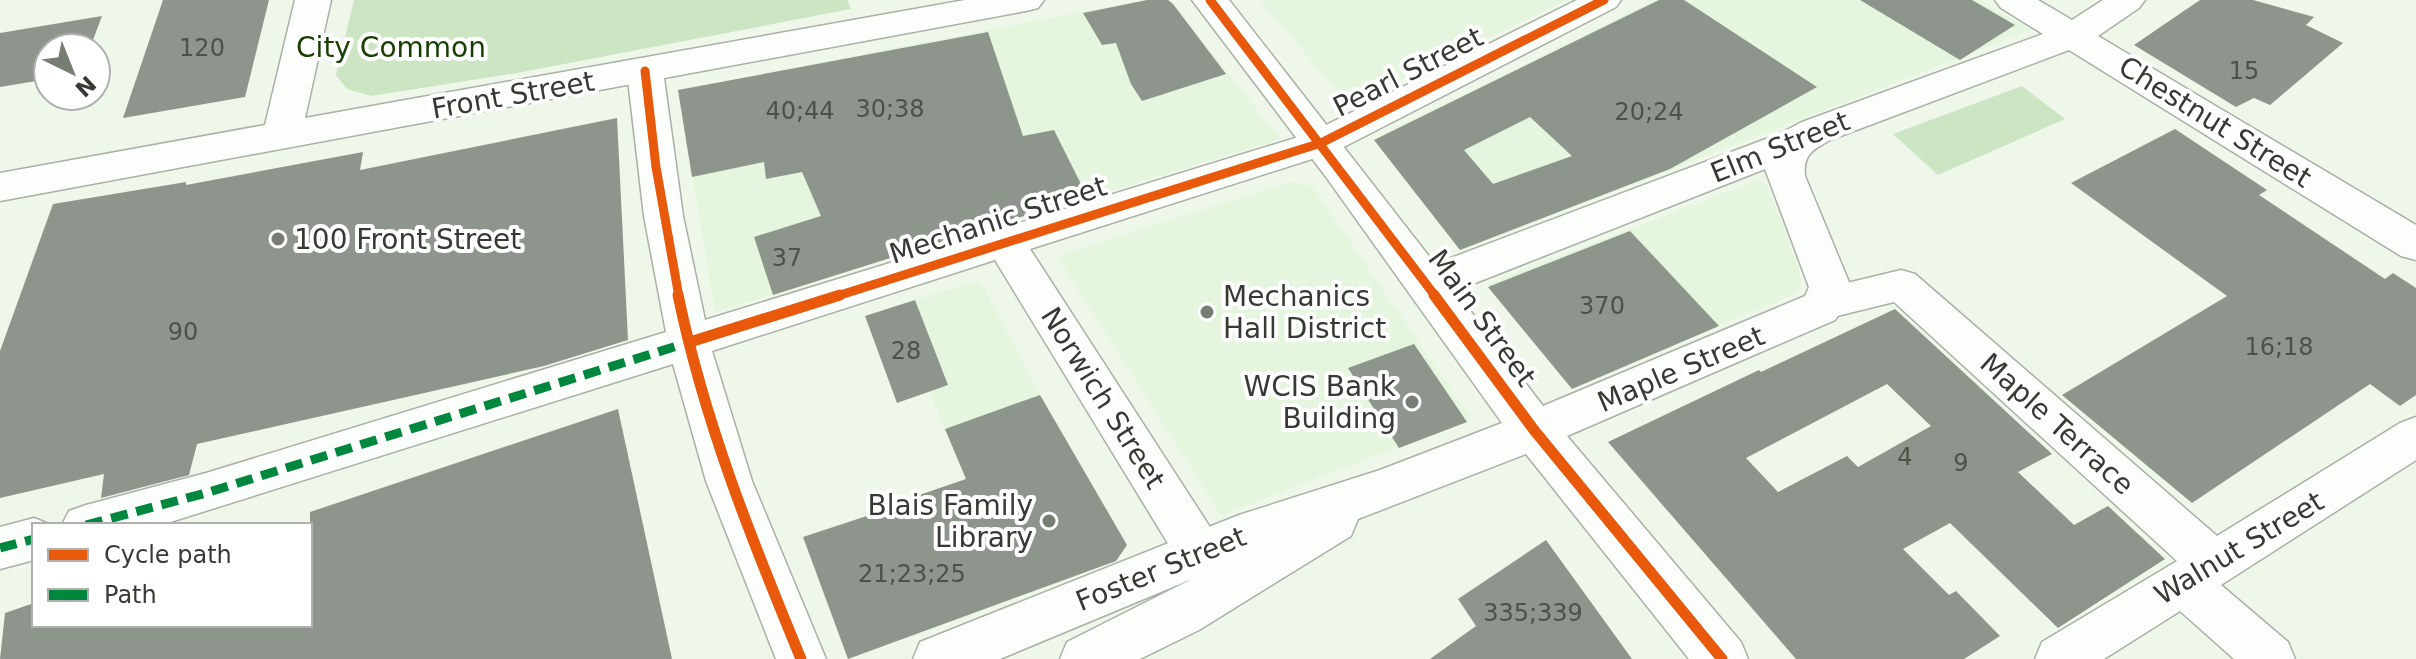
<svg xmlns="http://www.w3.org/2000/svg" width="2416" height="659" font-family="'DejaVu Sans',sans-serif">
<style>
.built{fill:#e5f5de}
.green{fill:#cce5c3}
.building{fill:#8e958c;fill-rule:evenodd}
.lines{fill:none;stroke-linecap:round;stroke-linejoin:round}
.minor-casing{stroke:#a9b0a6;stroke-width:3}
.major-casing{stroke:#a9b0a6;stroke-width:3}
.minor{fill:#fcfefc;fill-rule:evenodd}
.major{fill:#fcfefc;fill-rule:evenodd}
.quiet{stroke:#00873e;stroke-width:9;stroke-dasharray:17 9;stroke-linecap:butt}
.cycleway-far1-casing{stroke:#fff;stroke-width:13}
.cycleway-casing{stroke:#fff;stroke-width:16}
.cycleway-far1{stroke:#e8590c;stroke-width:9}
.cycleway{stroke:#e8590c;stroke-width:11}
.poi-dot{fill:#767d72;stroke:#fff;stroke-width:3}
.labels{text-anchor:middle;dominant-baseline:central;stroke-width:8;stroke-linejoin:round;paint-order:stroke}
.number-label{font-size:24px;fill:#4b5248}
.park-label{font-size:28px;fill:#153e00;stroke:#fff}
.street-label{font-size:28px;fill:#353b32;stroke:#fff}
.poi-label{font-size:28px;fill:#353b32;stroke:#fff;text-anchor:start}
</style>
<rect width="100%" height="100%" fill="#eef7ea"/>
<g class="built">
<path d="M1144,0h24l5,4 107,135 -565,173 -37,-222z"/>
<path d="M1260,0h306l-216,105z"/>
<path d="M1655,0h323l53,30 -568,220 -87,-112z"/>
<path d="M1757,180l9,4 32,82 3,15 -6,13 -223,92 -84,-102z"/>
<path d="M1291,182l21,4 159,233 -250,96 -164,-259z"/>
<path d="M980,280l60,115 87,150 -11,16 -99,35 -153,-79 102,-38 -36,-87 18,-7 -33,-85z"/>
</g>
<g class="green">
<path d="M354,0h493l4,9 -334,64 -146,23 -24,-7 -11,-14z"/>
<path d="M2022,86l43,33 -127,56 -45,-41z"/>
</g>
<g class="building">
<path d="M163,0h106l-24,97 -122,21z"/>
<path d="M1147,0h21l5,4 53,70 -84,27 -11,-17 -15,-41 -14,2 -19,-32z"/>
<path d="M1659,0h25l133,87 -147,82 -210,81 -86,-110zM1530,117l42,39 -79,28 -29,-34z"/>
<path d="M1860,0h112l43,25 -55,35z"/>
<path d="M2200,0h53l61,17 -8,8 37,18 -73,62 -16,-7 -18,9 -102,-62z"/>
<path d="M102,16l-12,32h-42v31l-48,8v-54z"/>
<path d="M988,32l35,104 31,-6 33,66 -314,99 -19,-58 67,-21 -19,-44 -36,7 -2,-17 -72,15 -14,-87z"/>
<path d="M617,118l11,222 -84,26 -347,78 -8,31 -88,23 3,-24 -104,24v-147l53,-147 133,-22v3l177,-33 -3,18z"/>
<path d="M2175,129l92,61 -8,5 126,84 8,-6 23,15v107l-16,11 -30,-22 -178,119 -130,-108 165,-99 -156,-113z"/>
<path d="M1630,231l89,95 -147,63 -84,-102z"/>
<path d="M915,300l33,85 -51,18 -32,-87z"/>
<path d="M1895,309l157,145 -34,18 56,53 34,-19 57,53 -107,69 -108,-105 -47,26 46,46 7,-4 44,45 -36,23h-168l-188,-217 151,-72 2,2zM1887,384l44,42 -73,41 -11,-11 -69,36 -32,-34z"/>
<path d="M1414,344l53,78 -68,26 -51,-80z"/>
<path d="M1040,395l87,150 -11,16 -268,98 -45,-122 94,-31 -1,-3 70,-24 -21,-50z"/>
<path d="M618,409l54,250h-672l5,-46 29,-10v22h276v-113z"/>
<path d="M1546,540l86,119h-202l46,-33 -18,-27z"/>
</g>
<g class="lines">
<defs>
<g id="minor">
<path d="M1577,0h44l-5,7 -282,145 -304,97 187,289 7,15 -7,15 -17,6 -17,-6 -188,-308 -283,91 40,130 74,178h-50l-70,-178 -33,-117 -512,161h-99l7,-14 17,-6 120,-32 460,-141 -22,-116 -17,-145 6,-8 12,-4 12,4 6,8 20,145 22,104 603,-186z"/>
<path d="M1901,270l14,4 302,262 183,-113 16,-6v43l-195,125 67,57 7,17h-61l-54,-48 -76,48h-69l7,-17 135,-81 -283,-259 -69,17 -15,-5 -6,-11 6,-11z"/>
<path d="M34,518l17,7h-17v35l-34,9v-42z"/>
</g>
<g id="major">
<path d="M295,0h36l-26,118 660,-118h79l-6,8 -12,3 -1026,190v-28l265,-48z"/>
<path d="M1192,0h37l206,264 344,-130 23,-12 241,-88 -42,-26 -6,-8h43l34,20 31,-20h42l-6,8 -41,28 318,189v35l-15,-4 -332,-206 -239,90c-18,10 -27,15 -25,36l46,111 1,7 -17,26 -268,116 174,206 7,17h-59l-163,-205 -168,65 -7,17 -152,94 -59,29h-80l7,-17 125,-63 -192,80h-87l7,-17 319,-127 141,-45 122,-47 -176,-246zM1765,169l44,118 -4,9 -262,110 -88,-115z"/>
</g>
</defs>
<use href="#minor" class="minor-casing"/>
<use href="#major" class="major-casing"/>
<use href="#minor" class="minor"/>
<use href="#major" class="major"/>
<g class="quiet">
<path d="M86,525l120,-32 484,-151"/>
<path d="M0,548l34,-9"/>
</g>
<defs>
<g id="cycleway-far1">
<path d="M1210,0l226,297"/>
<path d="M645,71l11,96 23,130"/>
<path d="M834,297l487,-154 283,-143"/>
</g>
<g id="cycleway">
<path d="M678,295c27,129 73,243 123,364"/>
<path d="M1434,295l100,135 188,229"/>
<path d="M690,342l150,-47"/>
</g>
</defs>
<use href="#cycleway-far1" class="cycleway-far1-casing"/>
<use href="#cycleway" class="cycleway-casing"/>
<use href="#cycleway-far1" class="cycleway-far1"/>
<use href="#cycleway" class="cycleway"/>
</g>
<g class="poi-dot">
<circle cx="278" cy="239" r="8"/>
<circle cx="1207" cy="312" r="8"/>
<circle cx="1412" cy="402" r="8"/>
<circle cx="1049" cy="521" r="8"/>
</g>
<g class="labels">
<g class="number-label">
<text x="202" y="48">120</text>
<text x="2244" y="71">15</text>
<text x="890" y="109">30;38</text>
<text x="800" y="111">40;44</text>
<text x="1649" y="112">20;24</text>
<text x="787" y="258">37</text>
<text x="1602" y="306">370</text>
<text x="183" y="332">90</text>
<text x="2279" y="347">16;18</text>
<text x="906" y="351">28</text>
<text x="1905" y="457">4</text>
<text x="1961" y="463">9</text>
<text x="912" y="574">21;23;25</text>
<text x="1533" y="613">335;339</text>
</g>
<g class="park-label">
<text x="391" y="47">City Common</text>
</g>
<g class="street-label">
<text transform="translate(1408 72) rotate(-27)">Pearl Street</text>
<text transform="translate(513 95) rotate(-10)">Front Street</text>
<text transform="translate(2215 122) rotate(32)">Chestnut Street</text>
<text transform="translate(1780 147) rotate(-22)">Elm Street</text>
<text transform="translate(998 220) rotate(-18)">Mechanic Street</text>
<text transform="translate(1482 318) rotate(54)">Main Street</text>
<text transform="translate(1681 369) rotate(-23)">Maple Street</text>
<text transform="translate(1103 398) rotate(58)">Norwich Street</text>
<text transform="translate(2057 424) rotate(42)">Maple Terrace</text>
<text transform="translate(2239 548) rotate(-31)">Walnut Street</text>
<text transform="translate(1161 569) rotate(-22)">Foster Street</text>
</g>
<g class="poi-label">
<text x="294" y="239">100 Front Street</text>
<text x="1223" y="296">Mechanics<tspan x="1223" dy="32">Hall District</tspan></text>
<text x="1396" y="386" text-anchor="end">WCIS Bank<tspan x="1396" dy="32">Building</tspan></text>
<text x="1033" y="505" text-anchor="end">Blais Family<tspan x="1033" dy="32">Library</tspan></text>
</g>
</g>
<rect x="32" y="523" width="280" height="104" fill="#ffffff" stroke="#aeb1ad" stroke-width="2"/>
<rect x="48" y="549" width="40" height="12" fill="#e8590c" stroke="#aeb1ad" stroke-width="2"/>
<text x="104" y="563" font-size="24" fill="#353b32">Cycle path</text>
<rect x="48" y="589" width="40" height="12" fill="#00873e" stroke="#aeb1ad" stroke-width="2"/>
<text x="104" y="603" font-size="24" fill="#353b32">Path</text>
<g transform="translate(72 72) rotate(137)"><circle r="38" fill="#ffffff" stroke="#aeb1ad" stroke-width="2"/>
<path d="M0-6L14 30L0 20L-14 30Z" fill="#767d72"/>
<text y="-12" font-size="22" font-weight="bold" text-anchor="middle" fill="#353b32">N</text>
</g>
</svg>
